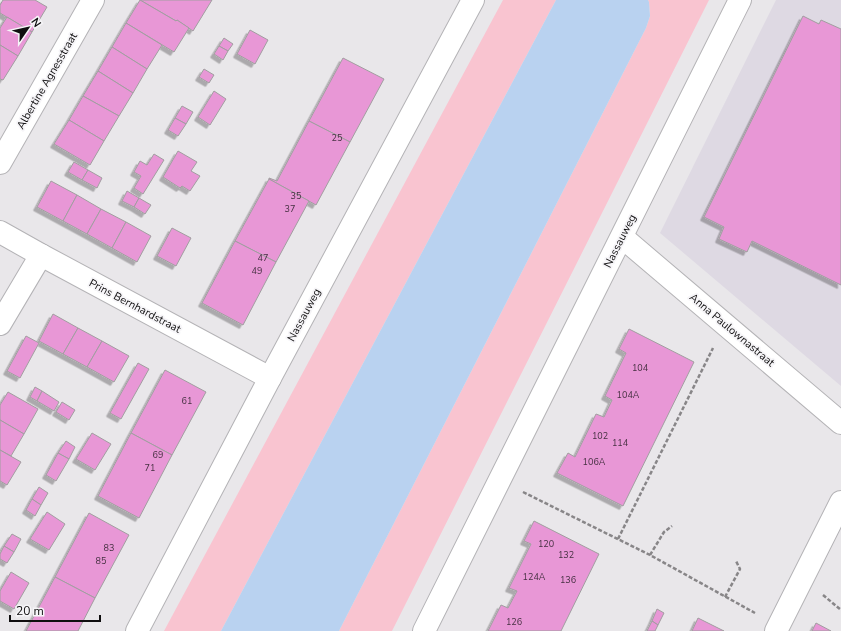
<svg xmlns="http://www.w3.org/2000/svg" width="841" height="631" font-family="'Nunito Sans',sans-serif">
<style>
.built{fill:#ded9e3}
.green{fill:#f9c4d0}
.water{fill:#b9d2f0}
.building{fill:#e897d6;stroke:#a19ea0;filter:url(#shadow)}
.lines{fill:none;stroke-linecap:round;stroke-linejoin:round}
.minor-casing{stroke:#b4b3b6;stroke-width:24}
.tertiary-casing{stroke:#b4b3b6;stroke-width:24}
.path{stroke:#888688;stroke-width:2.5;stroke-dasharray:4 2;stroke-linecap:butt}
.minor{stroke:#fff;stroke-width:22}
.tertiary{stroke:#fff;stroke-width:22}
.labels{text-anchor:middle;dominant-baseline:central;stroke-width:3.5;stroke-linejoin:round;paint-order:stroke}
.number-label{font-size:9px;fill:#453041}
.street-label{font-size:11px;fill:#0f0e0f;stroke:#f6f5f8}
</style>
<defs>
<filter id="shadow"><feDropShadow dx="-3.5" dy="3.5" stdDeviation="0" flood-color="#0004"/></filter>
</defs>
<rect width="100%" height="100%" fill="#e9e7ea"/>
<path class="built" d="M776,0h65v386l-181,-153z"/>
<g class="green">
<path d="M503,0h53l-335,631h-57z"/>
<path d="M648,0h61l-317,631h-53l307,-603 4,-12 -1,-14z"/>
</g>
<path class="water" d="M556,0h92l1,2 1,14 -4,12 -307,603h-118z"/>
<g class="building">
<path d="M3,0h32l12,7 -15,25 -32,-19v-8z"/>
<path d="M140,0h72l-19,31 -16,-11 -1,1z"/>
<path d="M140,0l36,21 1,-1 12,8 -15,24 -48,-29z"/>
<path d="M803,16l16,8 2,-4 20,9v256l-89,-44 -5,11 -28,-13 5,-12 -20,-10z"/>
<path d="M7,17l25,15 -14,24 -18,-11v-17z"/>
<path d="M126,23l36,22 -15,24 -35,-22z"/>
<path d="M250,30l18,10 -13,24 -18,-10z"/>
<path d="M224,38l9,6 -5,7 -9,-5z"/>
<path d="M0,45l18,11 -15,24 -3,-1z"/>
<path d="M219,46l9,5 -5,9 -9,-6z"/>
<path d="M112,47l35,22 -14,24 -35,-22z"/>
<path d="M343,58l41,21 -34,63 -41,-21z"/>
<path d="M204,69l10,6 -5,8 -10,-6z"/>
<path d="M98,71l35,22 -14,23 -36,-20z"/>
<path d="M214,91l12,8 -16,26 -12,-8z"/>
<path d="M83,96l36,20 -15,25 -35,-21z"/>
<path d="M182,106l11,6 -7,12 -11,-6z"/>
<path d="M175,118l11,6 -8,12 -10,-6z"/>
<path d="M69,120l35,21 -14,24 -36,-21z"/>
<path d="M309,121l41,21 -34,63 -47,-26v-1l8,3z"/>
<path d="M178,151l19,11 -6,9 9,5 -10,15 -8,-5 -2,2 -17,-11z"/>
<path d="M154,154l10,6 -21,34 -9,-6 7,-12 -7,-4 6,-11 7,4z"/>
<path d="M74,162l14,8 -6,10 -14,-8z"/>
<path d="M88,170l14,8 -5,10 -15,-8z"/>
<path d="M269,179l40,22 -33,61 -41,-21z"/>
<path d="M51,181l26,14 -14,26 -26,-14z"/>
<path d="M127,191l12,7 -5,9 -12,-6z"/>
<path d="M77,195l24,14 -14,25 -24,-13z"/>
<path d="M139,198l12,7 -6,9 -11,-7z"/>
<path d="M101,209l25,13 -14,26 -25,-14z"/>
<path d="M126,222l25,14 -14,26 -25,-14z"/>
<path d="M172,228l19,10 -15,28 -19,-10z"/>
<path d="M235,241l41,21 -33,63 -41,-22z"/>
<path d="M53,314l25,14 -15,26 -24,-13z"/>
<path d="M78,328l24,13 -15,26 -24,-13z"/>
<path d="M629,329l65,33 -71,144 -66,-33 11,-20 7,4 21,-43 8,3 8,-17 -7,-4 21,-43 -7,-4z"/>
<path d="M26,336l13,7 -19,35 -13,-7z"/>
<path d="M102,341l27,15 -15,26 -27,-15z"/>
<path d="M138,363l11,6 -28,50 -11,-6z"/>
<path d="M165,370l41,22 -34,63 -41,-22z"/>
<path d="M35,387l7,4 -5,10 -7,-4z"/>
<path d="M42,391l17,11 -5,9 -17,-10z"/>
<path d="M8,392l30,17 -14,25 -24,-14v-15z"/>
<path d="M62,402l13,8 -6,10 -13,-8z"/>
<path d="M0,420l24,14 -13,22 -11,-6z"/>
<path d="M92,433l19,11 -16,26 -19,-11z"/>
<path d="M131,433l41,22 -33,63 -41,-22z"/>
<path d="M66,441l9,6 -6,12 -11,-6z"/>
<path d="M0,450l21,12 -14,23 -7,-4z"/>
<path d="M58,453l11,6 -13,22 -10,-6z"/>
<path d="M39,487l9,6 -7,12 -9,-6z"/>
<path d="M32,499l9,6 -6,11 -9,-6z"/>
<path d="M47,512l18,12 -16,26 -19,-11z"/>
<path d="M89,513l40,22 -34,63 -40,-21z"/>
<path d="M534,521l65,33 -38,77h-73l13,-26 7,3 9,-17 -8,-3 22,-44 -7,-3z"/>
<path d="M12,534l9,5 -7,13 -10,-6z"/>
<path d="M4,546l10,6 -7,11 -7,-4v-5z"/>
<path d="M11,572l18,11 -15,26 -14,-8v-10z"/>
<path d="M55,577l40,21 -17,33h-52z"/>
<path d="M657,609l7,4 -6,12 -6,-4z"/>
<path d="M698,618l26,13h-32z"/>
<path d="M652,621l6,4 -3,6h-8z"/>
<path d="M816,623l15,8h-19z"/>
</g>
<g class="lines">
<defs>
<g id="minor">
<path d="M0,163l93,-163"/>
<path d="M0,232l41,23 229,123"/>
<path d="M622,237l219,186"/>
<path d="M0,324l41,-69"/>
<path d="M424,631l316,-631"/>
<path d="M776,631l65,-129"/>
</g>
<path id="tertiary" d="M137,631l133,-253 203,-378"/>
</defs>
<use href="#minor" class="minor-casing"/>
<use href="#tertiary" class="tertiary-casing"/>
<g class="path">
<path d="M523,492l127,63 105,58"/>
<path d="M618,539l95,-191"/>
<path d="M650,555l14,-23 8,-6"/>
<path d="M823,595l18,15"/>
<path d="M725,597l15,-28 -4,-8"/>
</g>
<use href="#minor" class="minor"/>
<use href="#tertiary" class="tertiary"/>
</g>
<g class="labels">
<g class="number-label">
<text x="337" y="138">25</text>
<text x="296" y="196">35</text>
<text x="290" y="209">37</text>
<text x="263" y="258">47</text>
<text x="257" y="271">49</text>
<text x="640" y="368">104</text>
<text x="628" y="395">104A</text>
<text x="187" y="401">61</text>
<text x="600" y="436">102</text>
<text x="620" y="443">114</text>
<text x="158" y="455">69</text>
<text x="594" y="462">106A</text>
<text x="150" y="468">71</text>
<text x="546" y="544">120</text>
<text x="109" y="548">83</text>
<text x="566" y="555">132</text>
<text x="101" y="561">85</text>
<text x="534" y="577">124A</text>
<text x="568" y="580">136</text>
<text x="514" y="622">126</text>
</g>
<g class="street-label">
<text transform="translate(47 81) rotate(-60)">Albertine Agnesstraat</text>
<text transform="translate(620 241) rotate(-63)">Nassauweg</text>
<text transform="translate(135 306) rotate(28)">Prins Bernhardstraat</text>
<text transform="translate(304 315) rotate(-62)">Nassauweg</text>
<text transform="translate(732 330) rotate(40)">Anna Paulownastraat</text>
</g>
</g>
<g transform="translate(28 28) rotate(56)" stroke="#f6f5f8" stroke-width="3" paint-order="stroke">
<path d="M0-3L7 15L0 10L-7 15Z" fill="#0f0e0f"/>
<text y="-6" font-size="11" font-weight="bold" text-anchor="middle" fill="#0f0e0f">N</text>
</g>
<path d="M10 615v6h90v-6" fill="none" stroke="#0f0e0f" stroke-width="2"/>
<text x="16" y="615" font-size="12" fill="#0f0e0f" stroke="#f6f5f8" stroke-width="3" paint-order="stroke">20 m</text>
</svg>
